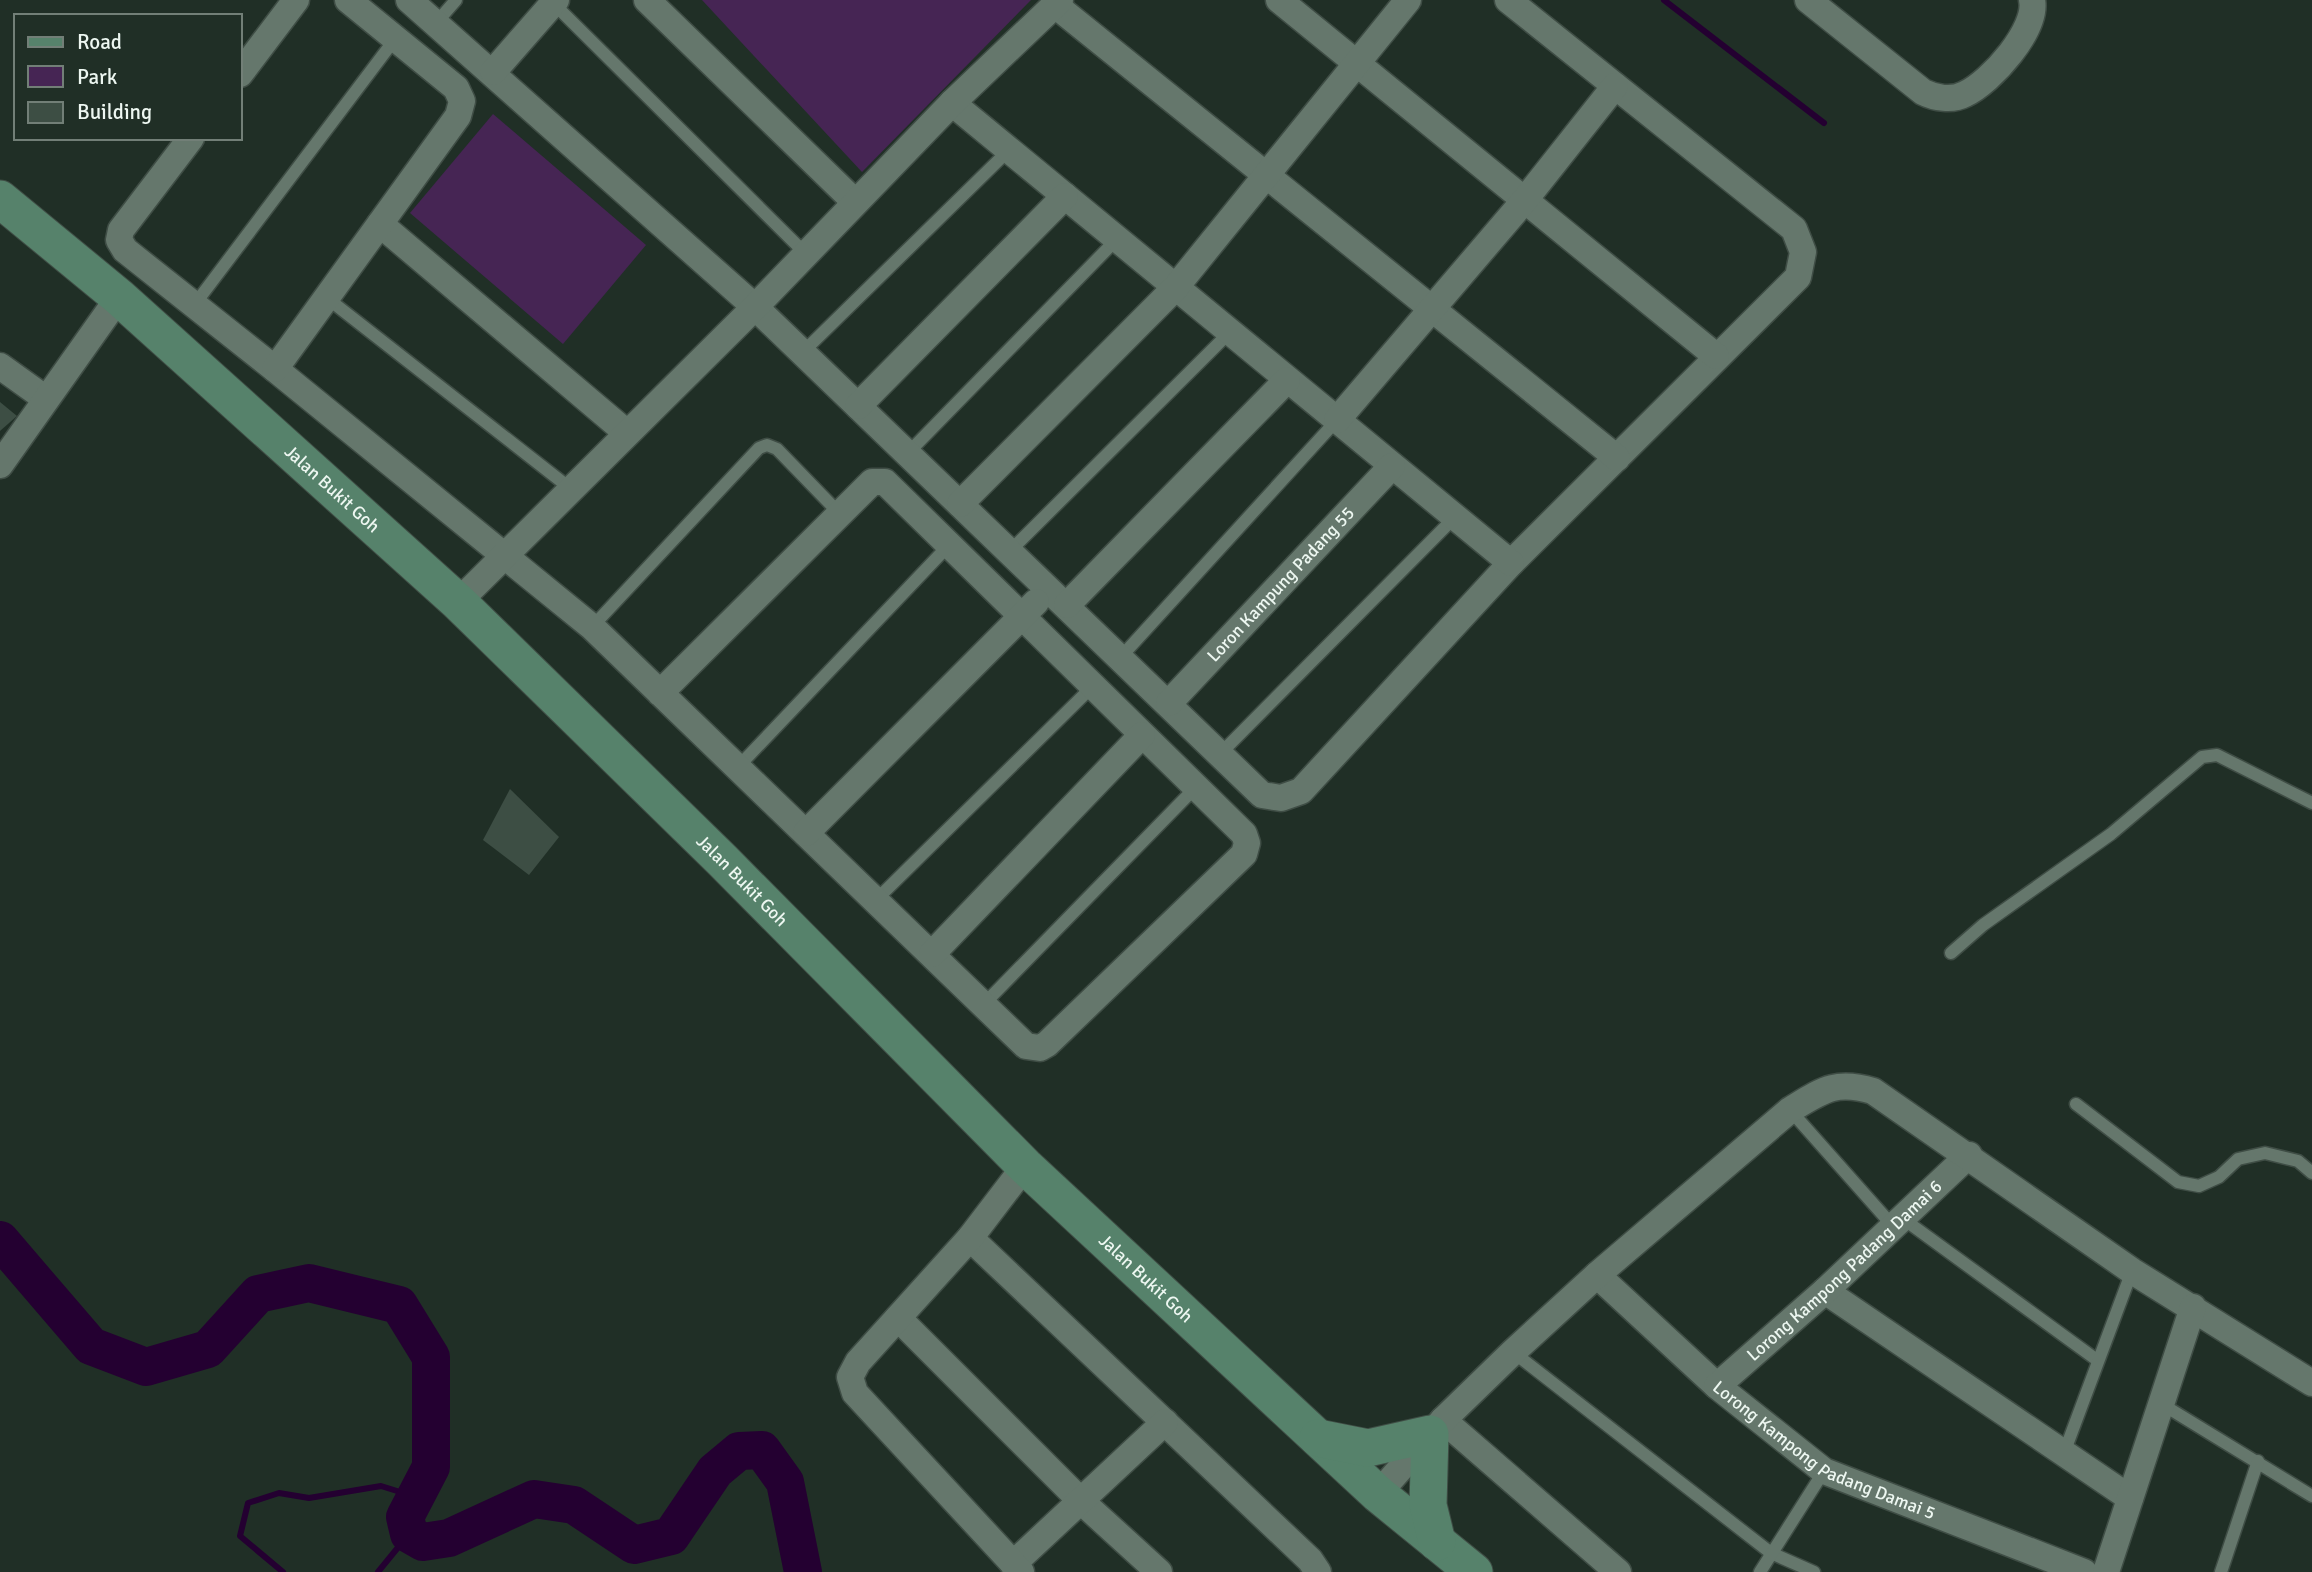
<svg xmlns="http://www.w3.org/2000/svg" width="2312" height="1572" font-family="Signika,sans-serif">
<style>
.green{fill:#462554}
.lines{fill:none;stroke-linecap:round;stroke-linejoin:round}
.stream{stroke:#240031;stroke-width:6}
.river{stroke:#240031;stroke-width:38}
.building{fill:#3d4e44}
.service-casing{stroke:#3f4d45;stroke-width:15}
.minor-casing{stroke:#3f4d45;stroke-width:29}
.secondary-casing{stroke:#3f4d45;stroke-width:39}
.service{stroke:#65776c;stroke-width:12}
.minor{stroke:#65776c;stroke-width:26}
.secondary{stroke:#56826b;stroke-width:37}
.labels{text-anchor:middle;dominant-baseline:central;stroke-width:7;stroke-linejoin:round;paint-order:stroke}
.street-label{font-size:18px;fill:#edf7f1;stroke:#202f26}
</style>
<rect width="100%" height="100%" fill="#202f26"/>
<g class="green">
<path d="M702,0h329l-169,172z"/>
<path d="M493,114l153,131 -83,99 -153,-131z"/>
</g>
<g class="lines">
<g class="stream">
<path d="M1664,0l160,123"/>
<path d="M283,1572l-43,-36 8,-33 31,-10 30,5 72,-12 32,10"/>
<path d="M378,1572l31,-38"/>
</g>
<path class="river" d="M0,1240l91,106 55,21 62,-18 50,-55 51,-11 90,22 32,52v110l-26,50 4,17 14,8 26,-4 85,-39 40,6 60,40 37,-9 44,-65 24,-20 23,-1 23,32 18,90"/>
</g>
<g class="building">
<path d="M0,402l17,14 -17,15z"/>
<path d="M510,789l49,48 -30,38 -46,-35z"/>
</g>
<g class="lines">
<defs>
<g id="service">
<path d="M553,3l252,250"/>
<path d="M436,23l20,-23"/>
<path d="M327,298l244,191"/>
<path d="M195,304l200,-265"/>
<path d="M802,353l207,-203"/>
<path d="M907,454l210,-215"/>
<path d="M1010,551l220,-219"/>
<path d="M592,627l167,-179 8,-3 10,4 62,64"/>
<path d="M1120,658l217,-238"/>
<path d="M1219,755l236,-238"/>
<path d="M738,767l212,-223"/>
<path d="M876,900l217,-214"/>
<path d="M1951,953l32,-28 128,-91 91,-77 15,-2 95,48"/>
<path d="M984,1004l213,-218"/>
<path d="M2076,1104l102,78 21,4 20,-9 19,-18 27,-6 33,8 14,12"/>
<path d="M1790,1110l102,115"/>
<path d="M1902,1218l195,142"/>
<path d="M1513,1352l258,201 43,19"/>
<path d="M2160,1403l152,93"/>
<path d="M2064,1453l68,-182"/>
<path d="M1760,1572l64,-101"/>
<path d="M2221,1572l37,-111"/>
</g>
<g id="minor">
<path d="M409,0l346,307 507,488 19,3 20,-7 210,-228 287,-286 5,-25 -9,-23 -286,-229"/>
<path d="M647,0l208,202"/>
<path d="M1279,0l437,356"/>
<path d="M1808,0l115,92c12,6 29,9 42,2 26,-12 73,-65 67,-94"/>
<path d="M1055,5l562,453"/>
<path d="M493,72l63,-72"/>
<path d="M240,74l56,-74"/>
<path d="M952,103l559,460"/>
<path d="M191,138l-70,92 -2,10 6,10 150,119 317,258 434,419 14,2 7,-4 197,-190 3,-11 -3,-9 -359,-352h-13l-212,211"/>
<path d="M380,224l247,209"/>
<path d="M0,366l46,33"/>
<path d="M275,369l183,-253 4,-15 -6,-13 -108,-88"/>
<path d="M858,406l207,-210"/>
<path d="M1337,420l187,-219 91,-115"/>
<path d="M0,465l119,-168"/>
<path d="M960,504l215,-216 233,-288"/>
<path d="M458,602l297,-295 197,-204 108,-103"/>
<path d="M1067,605l220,-225"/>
<path id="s1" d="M1169,703l223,-237"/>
<path d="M806,833l230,-231"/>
<path d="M932,954l210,-219"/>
<path d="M970,1238l340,322 8,12"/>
<path id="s2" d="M1597,1275l120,111 107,85 260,101"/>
<path d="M1825,1291l305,207"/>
<path d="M898,1318l183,183 78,71"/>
<path id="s3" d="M1717,1386l108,-95 144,-136"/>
<path d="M1443,1420l175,152"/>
<path d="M1378,1494l65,-74 70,-68 84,-77 193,-165c33,-20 45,-30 83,-19l259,180 180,112"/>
<path d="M1013,1564l152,-142"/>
<path d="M1021,1572l-166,-179 -5,-16 8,-15 112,-124 55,-72"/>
<path d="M2106,1572l87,-265"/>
</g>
<g id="secondary">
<path id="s4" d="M0,199l119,98 339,305 264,258 303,306 353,328 96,78"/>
<path d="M1318,1438l50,10 62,-14 -2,71 9,37"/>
</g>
</defs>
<use href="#service" class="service-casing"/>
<use href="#minor" class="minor-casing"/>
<use href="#secondary" class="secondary-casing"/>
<use href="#service" class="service"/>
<use href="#minor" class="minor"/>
<use href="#secondary" class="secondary"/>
</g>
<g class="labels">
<g class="street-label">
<text stroke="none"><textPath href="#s4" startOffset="441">Jalan Bukit Goh</textPath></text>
<text stroke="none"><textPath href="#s1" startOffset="163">Loron Kampung Padang 55</textPath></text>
<text stroke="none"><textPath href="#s4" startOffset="1008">Jalan Bukit Goh</textPath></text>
<text stroke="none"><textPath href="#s3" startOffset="172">Lorong Kampong Padang Damai 6</textPath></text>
<text stroke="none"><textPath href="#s4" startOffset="1575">Jalan Bukit Goh</textPath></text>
<text stroke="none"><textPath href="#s2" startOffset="290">Lorong Kampong Padang Damai 5</textPath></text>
</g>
</g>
<rect x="14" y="14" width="228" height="126" fill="#202f26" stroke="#727f77" stroke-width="2"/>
<rect x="28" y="37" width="35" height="10" fill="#56826b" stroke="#727f77" stroke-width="2"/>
<text x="77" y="49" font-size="21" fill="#edf7f1">Road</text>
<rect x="28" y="66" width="35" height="21" fill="#462554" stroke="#727f77" stroke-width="2"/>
<text x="77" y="84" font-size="21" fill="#edf7f1">Park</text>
<rect x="28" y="102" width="35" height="21" fill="#3d4e44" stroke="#727f77" stroke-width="2"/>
<text x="77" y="119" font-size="21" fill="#edf7f1">Building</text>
</svg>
